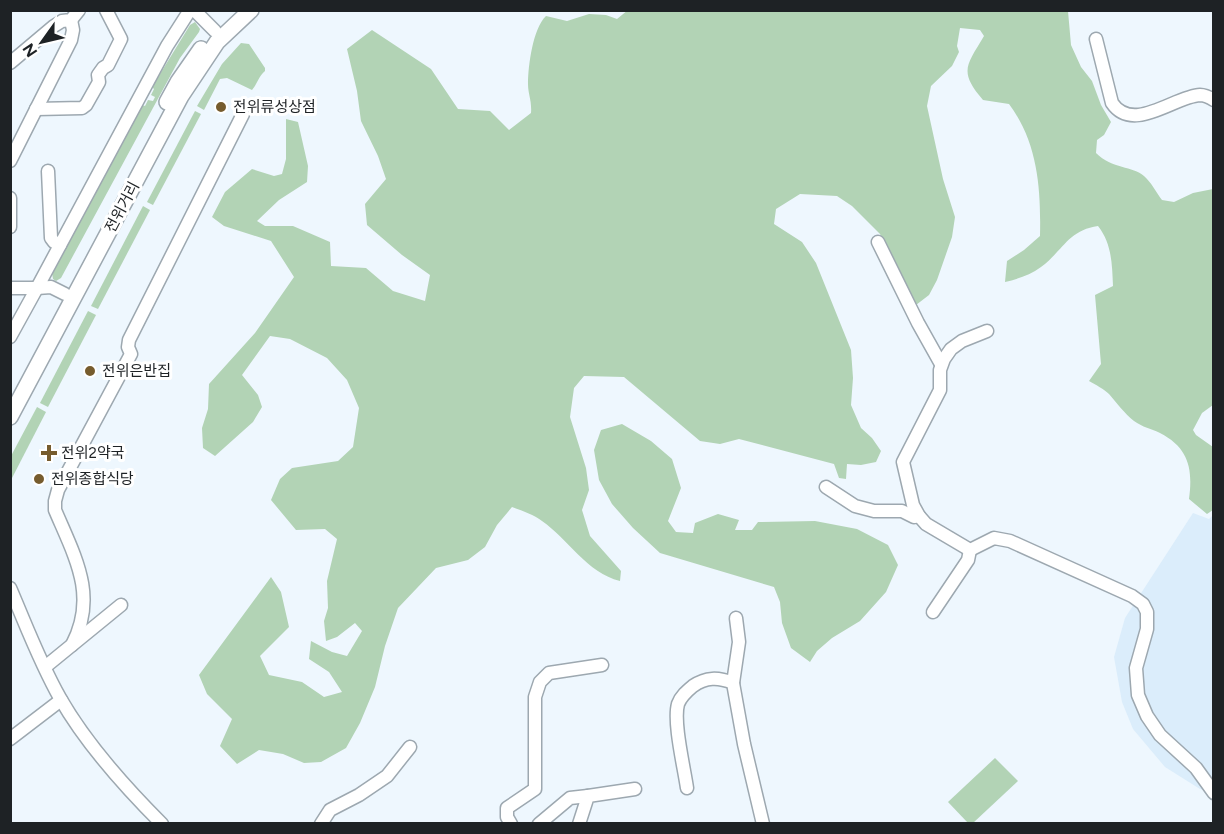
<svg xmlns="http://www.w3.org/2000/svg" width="1224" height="834" font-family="Figtree,'Noto Sans KR',sans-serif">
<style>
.built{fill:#dbedfb}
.green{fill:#b2d3b5}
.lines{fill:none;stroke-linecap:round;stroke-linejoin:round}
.minor-casing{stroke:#9da8b0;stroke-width:15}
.major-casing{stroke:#9da8b0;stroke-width:18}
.minor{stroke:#fff;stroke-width:12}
.major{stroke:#fff;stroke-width:15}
.poi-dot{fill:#765c2e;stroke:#fff;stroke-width:2}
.labels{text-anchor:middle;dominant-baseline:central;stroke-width:6;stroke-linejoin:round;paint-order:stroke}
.poi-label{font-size:15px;fill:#1e2225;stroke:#fff;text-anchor:start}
.street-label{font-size:15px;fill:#1e2225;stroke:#fff}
</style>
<rect width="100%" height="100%" fill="#eef7fe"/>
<path class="built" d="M1193,513l16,6 4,-4v278l-13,-4 -35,-22 -32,-38 -11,-27 -8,-45 11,-39z"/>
<g class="green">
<path d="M628,10l440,1 3,34 10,22 11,14 9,24 10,17 -7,13 -7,5 -1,13c16,16 37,13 48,23 7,6 12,16 18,24l12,2 19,-9 20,-4v216l-11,8 -9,17 3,5 17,12v63l-6,4 -18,-15c4,-30 0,-51 -29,-66 -8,-4 -18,-6 -26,-12 -10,-8 -17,-18 -25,-27 -5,-5 -13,-9 -20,-13l12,-17 -6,-69 18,-9c-1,-22 -1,-42 -15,-60 -30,4 -36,26 -57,41 -11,8 -23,12 -36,15l2,-21 17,-11 16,-14c1,-47 -2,-93 -31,-132l-26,-4c-25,-29 -16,-35 1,-64l-4,-6 -20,-2 -3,18 2,6 -7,14 -21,20 -4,20 16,73 12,38 -3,20 -15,43 -8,15 -13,10 -36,-71 -28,-28 -15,-10 -37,-2 -24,15 -2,15 28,18 14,21 35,87 2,28 -2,27 10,23 11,10 9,13 -5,11 -15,3 -14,-1 -1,15 -7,-1 -5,-14 -95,-25 -19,5 -20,-3 -76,-64 -40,-1 -10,12 -4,29 16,51 3,22 -7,20 8,26 31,35 -1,10c-33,-8 -52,-42 -78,-60 -9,-7 -20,-10 -30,-14l-15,18 -12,22 -17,13 -32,8 -38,40 -13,38 -10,41 -15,36 -14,25 -25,14 -17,1 -21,-9 -24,-4 -22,14 -17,-18 12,-27 -25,-25 -8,-19 72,-98 10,15 8,35 -29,29 9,19 33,7 22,15 18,-5 -13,-20 -20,-13 2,-18 21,11 15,4 15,-25 -7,-8 -18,14 -11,4 -2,-20 4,-13 -1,-27 10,-42 -12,-10 -29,1 -25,-30 9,-21 12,-11 46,-7 15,-14 6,-39 -12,-28 -20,-22 -37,-19 -20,-3 -28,39 16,20 4,12 -9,15 -38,34 -12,-8 -1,-20 6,-19 1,-25 46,-51 39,-56 -23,-36 -47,-15 -12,-9 13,-25 27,-23 22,7 8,-2 4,-15v-40l12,3 10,44 -1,16 -28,18 -22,21 8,5h28l37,16 1,24 35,2 27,23 32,10 5,-26 -28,-20 -35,-30 -2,-21 21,-25 -8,-23 -17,-35 -4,-30 -10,-42 25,-19 59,39 27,40 32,2 19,19 22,-17c1,-12 -3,-19 -3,-29 0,-18 5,-56 18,-68l21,5 22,-7 17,1 11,4z"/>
<path d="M195,22l5,7 -1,3 -19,26 -119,220 -5,3 -3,-2 -1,-6 90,-168 3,1 3,-6 5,1 2,-4 -4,-2 3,-6 -2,-2 38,-62z"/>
<path d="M241,43l8,1 16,24v3c-7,6 -7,12 -13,19l-25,-12 -7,1 -16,31 -7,-4 25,-42z"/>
<path d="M195,111l6,3 -48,91 -6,-3z"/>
<path d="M143,206l7,4 -52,99 -7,-3z"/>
<path d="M88,311l8,4 -48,92 -8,-4z"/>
<path d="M37,407l9,5 -35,68v-24z"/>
<path d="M622,424l29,17 21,18 9,29 -13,33 8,11 17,1 2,-10 23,-9 21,6 -4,10h17l6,-8 57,-1 42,8 31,16 10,20 -12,27 -26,29 -28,17 -15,13 -7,11 -19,-14 -9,-25 -2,-21 -6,-15 -114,-34 -27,-25 -21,-24 -13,-24 -5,-30 7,-20z"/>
<path d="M995,758l23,23 -45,42h-5l-20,-21z"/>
</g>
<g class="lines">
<defs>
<g id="minor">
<path d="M194,10l21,21"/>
<path d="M1096,39l16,64c21,31 63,-7 88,-8 5,0 9,2 14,5"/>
<path d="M10,63l44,-37 8,-5 9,-1 8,-10"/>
<path d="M36,109l46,-1 4,-3 13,-23 -1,-7 5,-7 5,-3 13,-26 -15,-29"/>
<path d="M10,161l61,-121 2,-10 -2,-10"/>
<path d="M48,171l3,67 3,4 6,3"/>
<path d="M10,198v29"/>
<path d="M878,242l40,81 23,41"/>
<path d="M10,288h27l-27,49"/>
<path d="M65,294l-14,-7 -14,1 130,-242 23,-36"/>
<path d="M987,331l-25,10 -11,8 -7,10 -4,11v20l-37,72 10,43 6,11 7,8 44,26 24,-12 16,3 122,55 11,8 4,8v17l-11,39 2,27 9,21 13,19 36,33 18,25"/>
<path d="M826,487l29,19 19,5h28l12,6 5,-1"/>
<path d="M10,588c16,37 30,75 50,110 25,44 65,89 102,126"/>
<path d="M933,612l35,-52 2,-10"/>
<path d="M72,645c26,-49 3,-88 -17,-135v-9l3,-11 73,-136 -3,-7 1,-7 114,-226"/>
<path d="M45,667l76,-62"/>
<path d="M733,683l6,-41 -3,-24"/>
<path d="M10,739l51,-39"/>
<path d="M687,788c-3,-21 -14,-66 -9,-84 3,-8 9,-13 15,-18 13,-9 25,-9 40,-3l11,61 19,80"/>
<path d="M321,824l9,-14 29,-15 28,-19 23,-29"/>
<path d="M511,824l-4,-7v-9l28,-19v-92l5,-15 9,-9 53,-8"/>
<path d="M539,824l31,-26 18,-2"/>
<path d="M579,824l9,-28 47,-7"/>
</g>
<g id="major">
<path d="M167,102l11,-20 23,-33"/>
<path d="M10,417l171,-321 36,-54 34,-32"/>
</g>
</defs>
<use href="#minor" class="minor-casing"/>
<use href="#major" class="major-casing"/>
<use href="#minor" class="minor"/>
<use href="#major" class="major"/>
</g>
<g class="poi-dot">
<circle cx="221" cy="107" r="6"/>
<circle cx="90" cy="371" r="6"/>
<path d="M46 444h6v6h6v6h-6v6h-6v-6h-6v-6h6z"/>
<circle cx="39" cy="479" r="6"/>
</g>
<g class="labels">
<g class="poi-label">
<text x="233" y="107">전위류성상점</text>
<text x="102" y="371">전위은반집</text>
<text x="61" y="453">전위2약국</text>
<text x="51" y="479">전위종합식당</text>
</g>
<g class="street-label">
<text transform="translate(122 207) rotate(-62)">전위거리</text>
</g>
</g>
<rect width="1224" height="834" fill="none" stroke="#1e2225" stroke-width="24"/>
<g transform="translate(42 42) rotate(236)" stroke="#ffffff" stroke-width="4.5" paint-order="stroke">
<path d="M0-4.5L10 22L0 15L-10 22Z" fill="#1e2225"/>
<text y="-9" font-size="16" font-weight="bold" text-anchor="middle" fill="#1e2225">N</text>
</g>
</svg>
